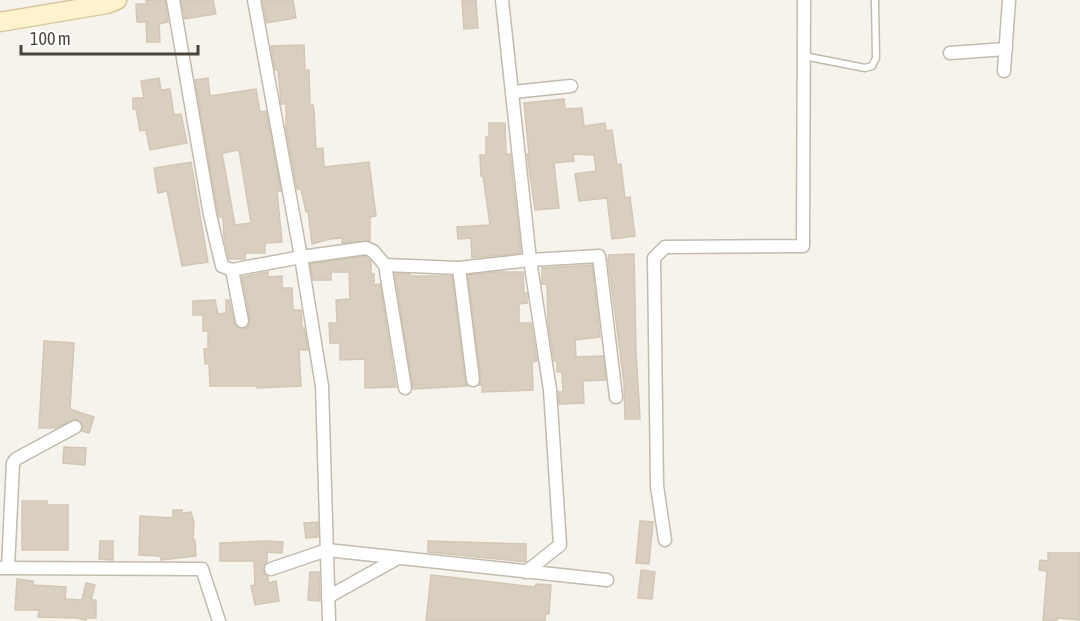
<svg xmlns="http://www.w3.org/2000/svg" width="1080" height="621" font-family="'Asap Condensed',sans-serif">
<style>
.building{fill:#d8cfc1;stroke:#d3c7b4;stroke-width:1.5;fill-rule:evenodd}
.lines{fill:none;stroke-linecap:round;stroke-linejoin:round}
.lane-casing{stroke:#c2bbae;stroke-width:9}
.street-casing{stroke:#c2bbae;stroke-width:15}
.secondary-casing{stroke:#d6c79b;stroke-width:21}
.lane{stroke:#fff;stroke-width:6}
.street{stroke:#fff;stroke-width:12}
.secondary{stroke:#fff3cd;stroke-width:18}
</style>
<rect width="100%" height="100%" fill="#f6f3ec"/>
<g class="building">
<path d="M146,0h19l3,22 -9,2 1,18h-13l-1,-20h-9l-1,-18h11z"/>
<path d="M181,0h32l3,14 -31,5z"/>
<path d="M262,0h31l3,18 -29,5z"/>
<path d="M462,0h14l2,28 -14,1z"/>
<path d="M304,45l1,25h4l1,35h3l1,7 2,37 7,-1 1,19 45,-5 7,54 -6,1v24l-28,2v-5l-12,1 -18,5 -4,-33 -2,1 -5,-23h-4l-11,-60v-25h-5l-3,-34h-3l-4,-24z"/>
<path d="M159,78l2,12 9,-1 4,26 7,-1 6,29 -37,7 -4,-20 -6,1 -4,-22h-3v-11h11l-3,-17z"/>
<path d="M208,78l2,18 46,-7 4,23 6,-1 15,80h-4l5,51 -17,1v10h-20v6h-16l-5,-22 -1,-20h-4l-1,-4 -23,-133zM239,150l12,73 -16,2 -13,-72z"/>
<path d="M564,99l1,10 17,-1 2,18 21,-3 1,8 6,-1 5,35 4,-1 4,34 5,-1 5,39 -23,3 -5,-41 -28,3 -4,-27 21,-3 -2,-16 -21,-1 1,7 -20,2 5,45 -24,2 -8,-56h2l-5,-51z"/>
<path d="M489,123h16l1,31h4l11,99 -49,5 -1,-20 -13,1 -1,-12 33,-2 -7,-49h-2l-1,-21h6v-18h3z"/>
<path d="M191,162l17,100 -26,4 -15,-75 -9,2 -4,-25z"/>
<path d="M634,254l2,97 4,68h-15l-1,-36 -16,-124 1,-4z"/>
<path d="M365,256l6,5v13h3v11l6,-1 16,103 -31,1v-29l-25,1v-17h-10l-1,-20h8l-1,-23 14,-1 -1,-27h-18v8h-18l-3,-16z"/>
<path d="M592,265l8,72 -25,3 1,17 27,-1 3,24 -23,1 1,22 -25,1 -1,-12h5l-1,-20h-5v-11h-3l-6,-39 -1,-38h-5v-16z"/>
<path d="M268,272v5l14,-1v12h10l1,22h8l1,18h2l4,22h-9l2,36 -44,2v-2h-47l-1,-22h-4l-1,-15h4v-18h-5v-16h-10v-14l22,-1 3,14 8,-1v-13h3l6,26 9,3 4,-2 2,-7 -8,-43z"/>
<path d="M496,272h27l1,21h3v10l-8,1v19h12l6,38 -5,1 1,28 -51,2v-7h-3l2,-6 -13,-104z"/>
<path d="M395,274h15l1,2h41l13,105 2,5 -54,3z"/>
<path d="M44,341l30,2 -4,66 24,8 -5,16 -7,-2v-7l-6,-5 -20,9h-17z"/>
<path d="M64,447l22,1 -1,17 -22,-2z"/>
<path d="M22,501h25v4h21v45h-46z"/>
<path d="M173,510h9v3l9,-1 3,10 -1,18h2l1,16 -35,4 -1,-4 -21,-1 1,-39 33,2z"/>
<path d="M640,521l13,1 -4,42 -13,-1z"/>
<path d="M318,522v15l-12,1 -2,-15z"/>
<path d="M100,541h13v19l-14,-1z"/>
<path d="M266,541l17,1 -1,11 -15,-1v10l-4,6v4l5,5v6l8,-2 3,20 -24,4 -4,-19 4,-1 -1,-24h-34v-18z"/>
<path d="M428,541l98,3v18l-98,-10z"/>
<path d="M1048,553h32v67l-23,-2v3h-14l4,-50 -8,-1 1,-10 8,1z"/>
<path d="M641,570l14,2 -3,27 -14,-1z"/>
<path d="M310,572h9l1,29 -12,-1z"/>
<path d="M431,575l104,12 1,-3 15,1 -2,29 -3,-1 -1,8h-119z"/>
<path d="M17,579l16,2v4l33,2 -1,12 17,1 4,-17 9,2 -4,15h5v18h-10v2l-9,-2 -39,-1 1,-7h-24z"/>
</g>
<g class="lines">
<defs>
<path id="lane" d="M804,56l61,12 7,-2 4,-8 -1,-58"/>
<g id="street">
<path d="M173,0l37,215 12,51 10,4 69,-13 65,-9 7,3 12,14 20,123"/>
<path d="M254,0l47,257 21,129 7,235"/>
<path d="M950,53l56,-4"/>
<path d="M1004,71l5,-71"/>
<path d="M513,92l58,-6"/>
<path d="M385,265l74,3"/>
<path d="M232,270l10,51"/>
<path d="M473,380l-14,-112 71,-8 -28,-260"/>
<path d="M665,540l-8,-54 -3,-228 11,-11 138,-1 1,-246"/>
<path d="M0,568l202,1 17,52"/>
<path d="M8,568l5,-105 3,-4 59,-32"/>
<path d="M271,569l56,-19 280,30"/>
<path d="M526,572l34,-27 -10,-155 -20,-130 69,-4 17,141"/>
<path d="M328,597l70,-39"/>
</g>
<path id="secondary" d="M0,22l107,-18 10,-4"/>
</defs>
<use href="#lane" class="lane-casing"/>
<use href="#street" class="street-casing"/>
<use href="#secondary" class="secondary-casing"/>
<use href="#lane" class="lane"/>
<use href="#street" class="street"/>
<use href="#secondary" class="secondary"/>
</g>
<path d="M21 45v9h177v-9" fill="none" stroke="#4b4439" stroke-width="3"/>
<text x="30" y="45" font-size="18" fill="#4b4439" stroke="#ffffff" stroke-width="4.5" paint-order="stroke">100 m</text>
</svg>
